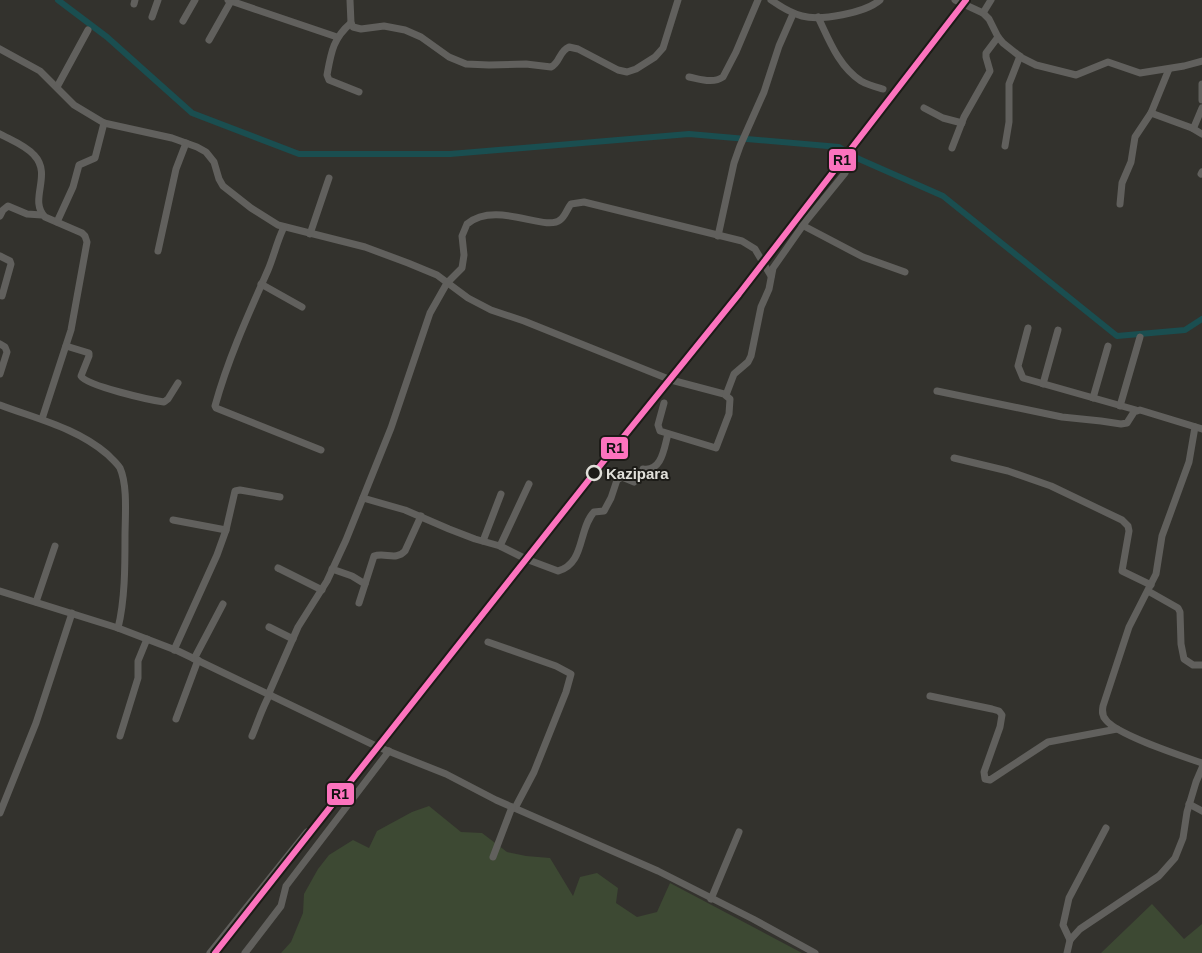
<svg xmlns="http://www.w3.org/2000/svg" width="1202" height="953" font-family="Arial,sans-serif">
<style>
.green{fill:#3d4933}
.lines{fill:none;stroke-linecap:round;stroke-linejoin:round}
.canal{stroke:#1a4e50;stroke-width:6}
.minor{stroke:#61605d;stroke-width:7}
.rail-1-casing{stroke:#1c1b17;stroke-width:10}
.rail-1{stroke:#fc73be;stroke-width:6}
.stop-dot{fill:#1c1b17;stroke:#e1e0da;stroke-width:2.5}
.labels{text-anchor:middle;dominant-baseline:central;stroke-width:4;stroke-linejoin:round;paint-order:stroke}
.stop-label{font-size:15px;font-weight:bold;fill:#e1e0da;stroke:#1c1b17;text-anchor:start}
.line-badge{stroke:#1c1b17;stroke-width:2}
.pale-badge-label{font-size:14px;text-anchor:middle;font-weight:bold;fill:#111}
</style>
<rect width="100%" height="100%" fill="#33322d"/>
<g class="green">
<path d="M429,806l32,26 21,1 25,19 19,4 24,2 23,38 7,-19 17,-4 21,15 -2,15 21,14 20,-5 13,-29 132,70h-521l10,-11 12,-29 1,-19 14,-25 11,-14 24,-15 16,8 8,-17 35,-19z"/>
<path d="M1152,904l32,35 18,-15v29h-101z"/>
</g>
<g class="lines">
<path class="canal" d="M58,0l49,37 85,76 107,41h151l239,-20 150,13 20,12 84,37 174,140 68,-6 17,-11"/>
<g class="minor">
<path d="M228,0l109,37"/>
<path d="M350,0l1,23 2,4 8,2 23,-3 21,4 16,7 28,20 17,7 23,1 37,-1 25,3c9,-4 8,-16 18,-20l9,2 40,21 9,2 9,-3 19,-12 8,-9 15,-48"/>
<path d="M771,0c10,7 19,13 31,16 19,5 63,-3 78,-16"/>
<path d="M955,0l28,13 6,6 9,18 5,6 19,15 14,7 40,10 32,-13 32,11 44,-7 18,-5"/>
<path d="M134,4l1,-4"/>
<path d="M983,13l8,-13"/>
<path d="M152,17l6,-17"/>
<path d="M818,17c11,23 21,50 43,64 7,4 15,6 22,8"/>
<path d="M183,21l12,-21"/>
<path d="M351,23c-18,15 -20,30 -24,52l2,5 30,12"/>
<path d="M209,40l22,-39"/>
<path d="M0,49l40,22 34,34 30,18 68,15 25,9 9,5 8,10 5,17 4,7 28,22 27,17 87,22 43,16 29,12 31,23 23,12 33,11 147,59 53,14 6,5 -1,15 -13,34 -56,-17 -2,-6 6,-22"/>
<path d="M689,77c11,2 24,7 34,0l13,-25 22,-52"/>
<path d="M1202,84v16"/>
<path d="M57,87l31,-57"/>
<path d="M924,108l19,10 19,5"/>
<path d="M1151,113l41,15 2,-1 8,-19"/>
<path d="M1192,128l10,6"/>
<path d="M0,134c11,6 25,11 34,21 19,20 -6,45 11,62l37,16 3,3 2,6 -16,88 -29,89"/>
<path d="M1005,146l4,-24v-38l11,-28"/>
<path d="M952,148l12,-31 26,-46 -4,-14v-4l12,-16"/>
<path d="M1201,174l1,-2"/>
<path d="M1120,204l2,-21 9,-21 4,-25 16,-24 18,-44"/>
<path d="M0,216l3,-6 5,-4 19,8 15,1"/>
<path d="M57,222l16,-35 6,-22 16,-7 9,-35"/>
<path d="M802,225l61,32 42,15"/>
<path d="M284,227c-7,14 -10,29 -16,43 -20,45 -40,89 -53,136l1,2 105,42"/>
<path d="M310,234l19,-56"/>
<path d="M718,236l16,-73 6,-17 24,-54 15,-46 14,-32"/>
<path d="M158,251l18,-82 10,-26"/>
<path d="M0,256l10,5 1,3 -9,32"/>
<path d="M261,284l41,23"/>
<path d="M1028,328l-10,38 5,12 113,32"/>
<path d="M0,344l5,3 2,5 -7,22"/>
<path d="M66,346l23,7v3l-8,20c6,10 69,24 83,26l4,-3 10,-16"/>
<path d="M1043,384l15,-54"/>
<path d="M937,391l125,26 39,4 20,3 6,-1 7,-11 6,-2 62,19"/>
<path d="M726,395l8,-21 14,-12 3,-6 10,-49 8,-18 4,-21 33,-47 39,-48"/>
<path d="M1093,398l15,-52"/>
<path d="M0,405c37,14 77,23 107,49 5,5 10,9 13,14 8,18 5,49 5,69 0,29 0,63 -7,91"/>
<path d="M1120,406l20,-69"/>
<path d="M1195,427l-6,35 -27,74 -6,38 -27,53 -26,79c-1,6 -1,10 3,14 11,15 76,36 96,43"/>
<path d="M954,458l54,13 43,15 71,34 6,6 1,5 -7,40 29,14"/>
<path d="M643,469c19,3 21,-21 25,-35"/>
<path d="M363,498l42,12 44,19 26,10 25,7 26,13 32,12c27,-7 20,-42 36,-59l10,-1 7,-13 6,-18 5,-3 12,5"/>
<path d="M173,520l53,10"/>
<path d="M483,541l18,-47"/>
<path d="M500,546l29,-62"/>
<path d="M278,568l44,22"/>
<path d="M332,569l20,7 13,8"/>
<path d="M0,591l118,37 60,23 200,96 68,27 50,26 162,71 95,48 62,34"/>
<path d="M1148,591l30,17 2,4 1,32 3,15 9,6h9"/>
<path d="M36,602l19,-56"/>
<path d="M359,603l15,-47c11,-4 22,5 31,-5l16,-35"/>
<path d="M269,627l24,12"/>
<path d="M488,642l68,24 15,8 -5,18 -32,80 -19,36"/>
<path d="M174,650l43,-95 9,-25 9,-39 5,-1 40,7"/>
<path d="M194,659l29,-55"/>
<path d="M269,693l29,-66 29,-46 19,-41 45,-112 39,-115 17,-30 15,-15 2,-13 -2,-19 5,-12c29,-24 78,8 93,-4 5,-3 7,-11 11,-16l13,-2 158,39 13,8 16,27"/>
<path d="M930,696l62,13 7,2 3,4 -2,12 -16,45 1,7 5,1 58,-38 69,-13"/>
<path d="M176,719l22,-59"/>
<path d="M120,736l18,-58v-17l9,-22"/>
<path d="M252,736c6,-14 10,-28 18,-42"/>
<path d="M1189,804l13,7"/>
<path d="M0,813l36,-90 36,-110"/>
<path d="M493,857l19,-50"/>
<path d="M711,899l28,-67"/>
<path d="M1070,940l-7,-15 6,-27 37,-70"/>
<path d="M210,953l97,-121"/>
<path d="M245,953l36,-47 5,-20 103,-135"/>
<path d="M1067,953l3,-13 10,-11 79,-53 16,-18 8,-20 4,-26 9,-30 6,-14"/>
</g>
<defs>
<path id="rail-1" d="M215,953l380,-481 144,-178 227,-294"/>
</defs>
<use href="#rail-1" class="rail-1-casing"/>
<use href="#rail-1" class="rail-1"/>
</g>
<circle class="stop-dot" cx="594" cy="473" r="7"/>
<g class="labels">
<g class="stop-label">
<text x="606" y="473">Kazipara</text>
</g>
</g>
<g class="line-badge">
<rect x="828" y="148" width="29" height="24" rx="5" fill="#fc73be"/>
<rect x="600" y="436" width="29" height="24" rx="5" fill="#fc73be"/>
<rect x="326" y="782" width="29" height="24" rx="5" fill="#fc73be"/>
</g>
<g class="pale-badge-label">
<text x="842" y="165">R1</text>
<text x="615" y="453">R1</text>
<text x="340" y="799">R1</text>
</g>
</svg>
